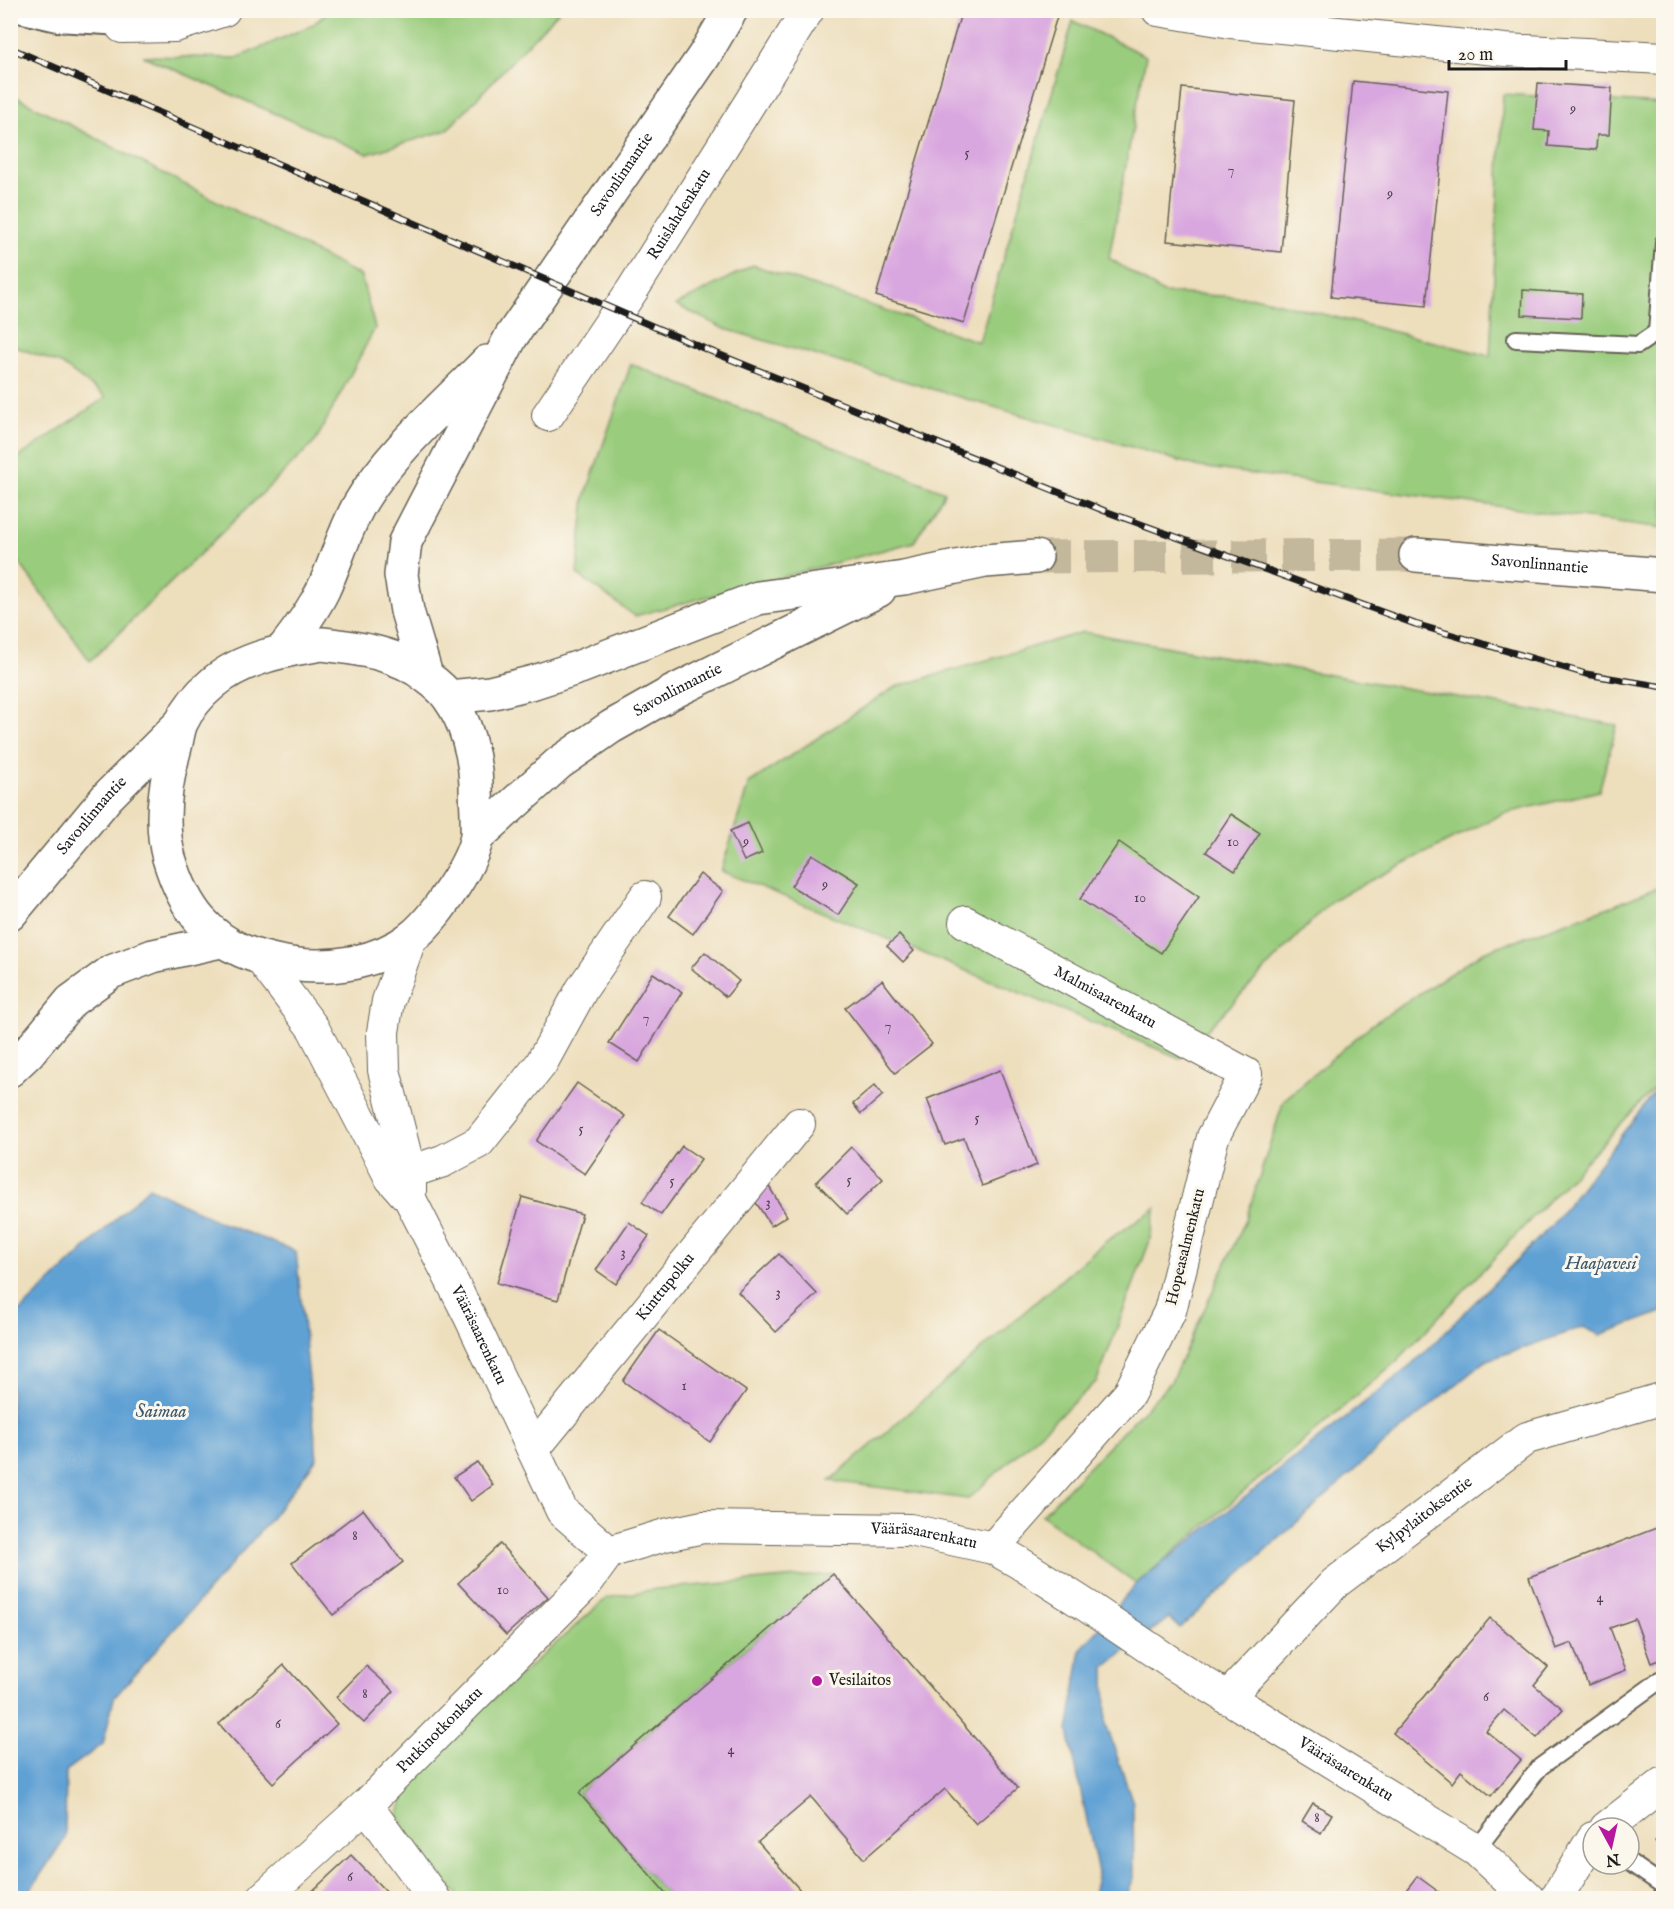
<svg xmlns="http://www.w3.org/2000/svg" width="1674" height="1909" font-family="'IM FELL English',serif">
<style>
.green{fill:#9acc7d;stroke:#5b744c;stroke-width:1.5}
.water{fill:#61a1d4;stroke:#3e5e78;stroke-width:1.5}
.building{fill:#d9a7df}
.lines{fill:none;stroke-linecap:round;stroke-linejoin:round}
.trunk-tunnel{stroke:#c3b79c;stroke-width:33;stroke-dasharray:33 16;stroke-linecap:butt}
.service-casing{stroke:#656054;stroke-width:20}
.minor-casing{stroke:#656054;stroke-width:34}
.secondary-casing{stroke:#656054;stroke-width:36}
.trunk-casing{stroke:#656054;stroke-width:36}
.service{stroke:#fff;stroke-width:16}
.minor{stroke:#fff;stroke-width:32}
.secondary{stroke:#fff;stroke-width:33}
.trunk{stroke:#fff;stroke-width:33}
.rail-casing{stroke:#1c1c1c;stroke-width:7}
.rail{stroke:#fbf7ec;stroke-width:4.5;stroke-dasharray:14;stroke-linecap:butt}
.poi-dot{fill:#b5179e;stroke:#fbf7ec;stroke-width:2}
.labels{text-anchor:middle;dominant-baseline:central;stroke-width:6;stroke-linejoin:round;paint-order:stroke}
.number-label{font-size:14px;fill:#4b3f4d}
.street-label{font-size:16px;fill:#1c1c1c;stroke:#fbf7ec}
.poi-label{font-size:16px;fill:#1c1c1c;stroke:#fbf7ec;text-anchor:start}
.water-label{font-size:18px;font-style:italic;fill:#3b586f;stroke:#fbf7ec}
</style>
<rect width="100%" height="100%" fill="#fbf7ec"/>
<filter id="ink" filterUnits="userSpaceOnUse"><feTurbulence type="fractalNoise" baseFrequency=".0167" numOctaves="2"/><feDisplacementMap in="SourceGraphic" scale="12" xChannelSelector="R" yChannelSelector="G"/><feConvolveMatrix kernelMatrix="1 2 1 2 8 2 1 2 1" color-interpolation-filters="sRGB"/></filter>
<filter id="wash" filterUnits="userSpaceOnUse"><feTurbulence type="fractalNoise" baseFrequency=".008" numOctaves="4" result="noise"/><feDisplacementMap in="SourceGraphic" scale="24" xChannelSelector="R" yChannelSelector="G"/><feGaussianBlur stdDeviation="1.35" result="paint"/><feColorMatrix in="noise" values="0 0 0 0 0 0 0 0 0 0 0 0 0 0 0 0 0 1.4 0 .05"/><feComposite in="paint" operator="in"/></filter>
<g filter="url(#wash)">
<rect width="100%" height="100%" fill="#eddebc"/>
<g class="green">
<path d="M329,11v-1l230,1 -112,119 -79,24 -225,-98 94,2 75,-33z"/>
<path d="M1073,21l73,35 -37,202 54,35 96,5 231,58 13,-262 160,10 1,158 -8,4 8,96 -1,166 -463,-61 -475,-138 -49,-24 77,-40 226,77z"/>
<path d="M11,94l350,182 14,52 -60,114 -225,219 -79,-110v-83l8,-11 87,-60 -45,-33 -50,-19z"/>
<path d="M631,364l314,128 -31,50 -279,74 -58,-42 8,-77z"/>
<path d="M1083,632l534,93 -18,66 -97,23 -170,86 -152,158 -459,-187 28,-88 146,-96z"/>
<path d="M1663,885v194l-265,281 -262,224 -94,-69 129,-133 75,-163 38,-119 87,-75 112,-73 132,-47z"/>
<path d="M1156,1208l-7,35 -52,138 -129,118 -138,-18 276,-240z"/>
<path d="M833,1574l-254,219 91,105h-210l-46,-54 -16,-29 16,-46 193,-171 49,-9z"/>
</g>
<g class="water">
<path d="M1663,1081v231l-63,23 -17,-8 -98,34 -107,88 -198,179 -11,-10 -64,49 1,57 27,79 1,75 -8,20h-34l6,-25 -30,-142 13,-82 55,-65 278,-221 137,-137z"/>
<path d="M149,1187l70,35 77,29 21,207 -47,62 -156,178 -11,46 -37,27 -1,67 -40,60h-14v-578z"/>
</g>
<g id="blocks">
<g class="building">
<path d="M962,10h97l-95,313 -88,-27z"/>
<path d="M1353,81l95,10 -22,215 -95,-9z"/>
<path d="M1538,83l74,5 -3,47h-12l-1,15 -48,-4 1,-15 -15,-1z"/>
<path d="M1182,88l113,12 -14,152 -114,-11z"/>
<path d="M1523,290l59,4 -1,24 -59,-3z"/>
<path d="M10,587l7,9 -7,5z"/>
<path d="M1231,814l29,19 -25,38 -29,-19z"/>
<path d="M748,823l14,30 -18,8 -14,-30z"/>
<path d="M1119,842l80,55 -38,56 -81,-54z"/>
<path d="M812,854l47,29 -21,32 -47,-29z"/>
<path d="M700,874l23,17 -30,43 -24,-18z"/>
<path d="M899,935l15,16 -11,11 -16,-16z"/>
<path d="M705,952l34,29 -13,16 -35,-29z"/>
<path d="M653,973l29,19 -43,70 -30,-19z"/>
<path d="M882,980l50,64 -37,29 -50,-65z"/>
<path d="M1000,1070l37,95 -55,21 -18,-48 -19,7 -18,-46z"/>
<path d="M577,1083l48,33 -40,58 -49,-33z"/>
<path d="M875,1085l8,10 -22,19 -8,-10z"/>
<path d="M682,1146l19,13 -40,56 -19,-13z"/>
<path d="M851,1147l32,32 -36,35 -31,-32z"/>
<path d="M765,1180l22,36 -16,10 -23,-36z"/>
<path d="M522,1197l60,17 -24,86 -61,-17z"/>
<path d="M629,1222l20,14 -33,48 -20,-14z"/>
<path d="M779,1254l38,40 -41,38 -38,-40z"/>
<path d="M659,1330l87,61 -36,51 -87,-61z"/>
<path d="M477,1462l16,23 -22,16 -17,-24z"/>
<path d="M363,1509l40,53 -70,53 -41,-52z"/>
<path d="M1664,1525v133l-13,5 -16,-44 -25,9 16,42 -38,15 -16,-42 -16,6 -27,-72z"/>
<path d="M500,1544l48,53 -42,38 -48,-52z"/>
<path d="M833,1574l185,214 -42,36 -31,-35 -81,70 -53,-62 -53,45 49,56h-137l-91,-105z"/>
<path d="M1490,1618l58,49 -14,18 29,24 -26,29 -33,-28 -18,21 35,29 -30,36 -30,-25 -9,12 -59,-50z"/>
<path d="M284,1665l53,59 -64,59 -54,-59z"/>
<path d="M366,1666l28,25 -30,32 -28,-26z"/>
<path d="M1313,1803l19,11 -11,19 -19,-12z"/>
<path d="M1664,1833v16l-9,-7z"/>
<path d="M351,1855l41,43h-87z"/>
<path d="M1417,1876l30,22h-47z"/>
</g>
</g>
</g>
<g filter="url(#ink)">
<use href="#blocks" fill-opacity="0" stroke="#656054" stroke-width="1.5"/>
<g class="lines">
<path class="trunk-tunnel" d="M1036,557l380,-2"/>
<defs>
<g id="service">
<path d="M10,12l47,11 65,4"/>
<path d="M1516,339l122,6 19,-13 7,-90"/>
<path d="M1476,1850l64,-83 119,-86"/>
<path d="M1629,1862l35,24"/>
</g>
<g id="minor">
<path d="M1158,10l73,12 274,28 159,8"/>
<path d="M122,27l53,-1 49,-16"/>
<path id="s1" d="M548,415l85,-126 175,-279"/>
<path id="s2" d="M965,922l281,152 -33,63 -43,174 -41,83 -136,154"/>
<path id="s3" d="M411,937l-23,64 -5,31 1,38 26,103v26l59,116 93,196 47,41 56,-17 38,-8 207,3 83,18 25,14 69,44 86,58 303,186 52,48"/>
<path d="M261,959l52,69 78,150 13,15"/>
<path d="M391,1178l52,-17 36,-19 62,-78 41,-75 63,-92"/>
<path id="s4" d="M533,1450l266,-326"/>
<path id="s5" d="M1227,1698l108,-115 192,-145 137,-40"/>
<path d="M366,1805l68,93"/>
<path d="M1606,1828l58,-45"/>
<path id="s6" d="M263,1898l103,-93 219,-220 24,-33"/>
<path d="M1556,1898l37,-60"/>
</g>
<g id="secondary">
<path d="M282,651c16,-20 30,-39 41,-61 13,-28 21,-58 36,-85 30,-52 86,-100 128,-143"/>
<path id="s7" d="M426,675l-19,-64 -6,-36 4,-33 106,-205 193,-281 27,-46"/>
</g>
<g id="trunk">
<path id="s8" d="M1416,555l248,20"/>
<path d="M322,644c36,4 76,9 105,33 7,5 17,13 22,21 17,23 26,58 27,86 0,17 2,35 1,51 -2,17 -14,37 -23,51 -12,18 -25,37 -42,51 -34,26 -81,33 -121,27 -36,-6 -65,-15 -90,-43 -16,-18 -25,-40 -32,-63 -10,-36 -4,-75 6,-111 2,-7 3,-17 6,-24 7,-15 20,-30 32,-40 29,-25 72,-33 109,-39z"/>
<path d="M449,697l41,-4 44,-11 46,-15 178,-69 146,-20 81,-17 51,-4"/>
<path id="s9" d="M477,837l82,-74 52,-36 60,-34 208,-103"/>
<path id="s10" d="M10,914l98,-118 71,-71"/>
<path d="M10,1070l18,-17 43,-52 40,-29 42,-16 68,-15"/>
</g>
</defs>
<use href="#service" class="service-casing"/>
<use href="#minor" class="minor-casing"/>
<use href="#secondary" class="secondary-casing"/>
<use href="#trunk" class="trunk-casing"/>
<use href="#service" class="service"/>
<use href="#minor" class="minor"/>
<use href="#secondary" class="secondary"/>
<use href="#trunk" class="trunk"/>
<defs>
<path id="rail" d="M10,48l693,300 402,163 310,113 171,50 78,13"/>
</defs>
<use href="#rail" class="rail-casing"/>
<use href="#rail" class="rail"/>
</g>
</g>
<circle class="poi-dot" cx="817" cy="1681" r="6"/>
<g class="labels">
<g class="number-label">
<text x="1573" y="109">9</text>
<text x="967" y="153">5</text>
<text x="1231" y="170">7</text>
<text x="1390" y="194">9</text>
<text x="746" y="842">9</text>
<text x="1233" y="842">10</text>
<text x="825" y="885">9</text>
<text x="1140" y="898">10</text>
<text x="646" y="1018">7</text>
<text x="888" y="1026">7</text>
<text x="977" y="1118">5</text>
<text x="581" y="1129">5</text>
<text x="849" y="1180">5</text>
<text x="672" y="1181">5</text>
<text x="768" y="1203">3</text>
<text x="623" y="1253">3</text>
<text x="778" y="1293">3</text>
<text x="684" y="1386">1</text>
<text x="355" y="1536">8</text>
<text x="503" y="1590">10</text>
<text x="1600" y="1598">4</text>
<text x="365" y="1694">8</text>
<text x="1486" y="1697">6</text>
<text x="278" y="1724">6</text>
<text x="731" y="1750">4</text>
<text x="1317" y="1818">8</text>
<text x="350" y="1877">6</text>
</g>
<g class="street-label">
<text stroke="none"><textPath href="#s7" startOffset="564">Savonlinnantie</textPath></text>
<text stroke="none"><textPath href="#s1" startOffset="240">Ruislahdenkatu</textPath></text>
<text stroke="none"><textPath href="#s8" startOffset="124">Savonlinnantie</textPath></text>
<text stroke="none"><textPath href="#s9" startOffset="250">Savonlinnantie</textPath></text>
<text stroke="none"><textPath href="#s10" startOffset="128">Savonlinnantie</textPath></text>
<text stroke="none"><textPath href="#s2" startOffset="159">Malmisaarenkatu</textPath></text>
<text transform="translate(1186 1247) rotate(-76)">Hopeasalmenkatu</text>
<text stroke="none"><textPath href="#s4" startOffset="210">Kinttupolku</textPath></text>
<text stroke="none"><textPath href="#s3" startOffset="422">Vääräsaarenkatu</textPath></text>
<text stroke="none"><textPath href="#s5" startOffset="270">Kylpylaitoksentie</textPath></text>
<text stroke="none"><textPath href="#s3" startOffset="998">Vääräsaarenkatu</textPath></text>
<text stroke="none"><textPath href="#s6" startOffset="244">Putkinotkonkatu</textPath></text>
<text stroke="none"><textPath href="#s3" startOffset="1485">Vääräsaarenkatu</textPath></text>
</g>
<g class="poi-label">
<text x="829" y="1681">Vesilaitos</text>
</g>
<g class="water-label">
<text x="1601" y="1264">Haapavesi</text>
<text x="161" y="1412">Saimaa</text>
</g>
</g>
<rect width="1674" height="1909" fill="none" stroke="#fbf7ec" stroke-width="36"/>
<g transform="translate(1611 1846) rotate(172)"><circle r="28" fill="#fbf7ec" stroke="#a29f99" stroke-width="1.5"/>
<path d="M0-4.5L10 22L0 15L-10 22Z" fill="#b5179e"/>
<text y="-9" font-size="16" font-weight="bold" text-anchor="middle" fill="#1c1c1c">N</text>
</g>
<path d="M1449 60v9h117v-9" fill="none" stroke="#1c1c1c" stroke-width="3"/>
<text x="1458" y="60" font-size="18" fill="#1c1c1c" stroke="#fbf7ec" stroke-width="4.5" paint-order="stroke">20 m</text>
</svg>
